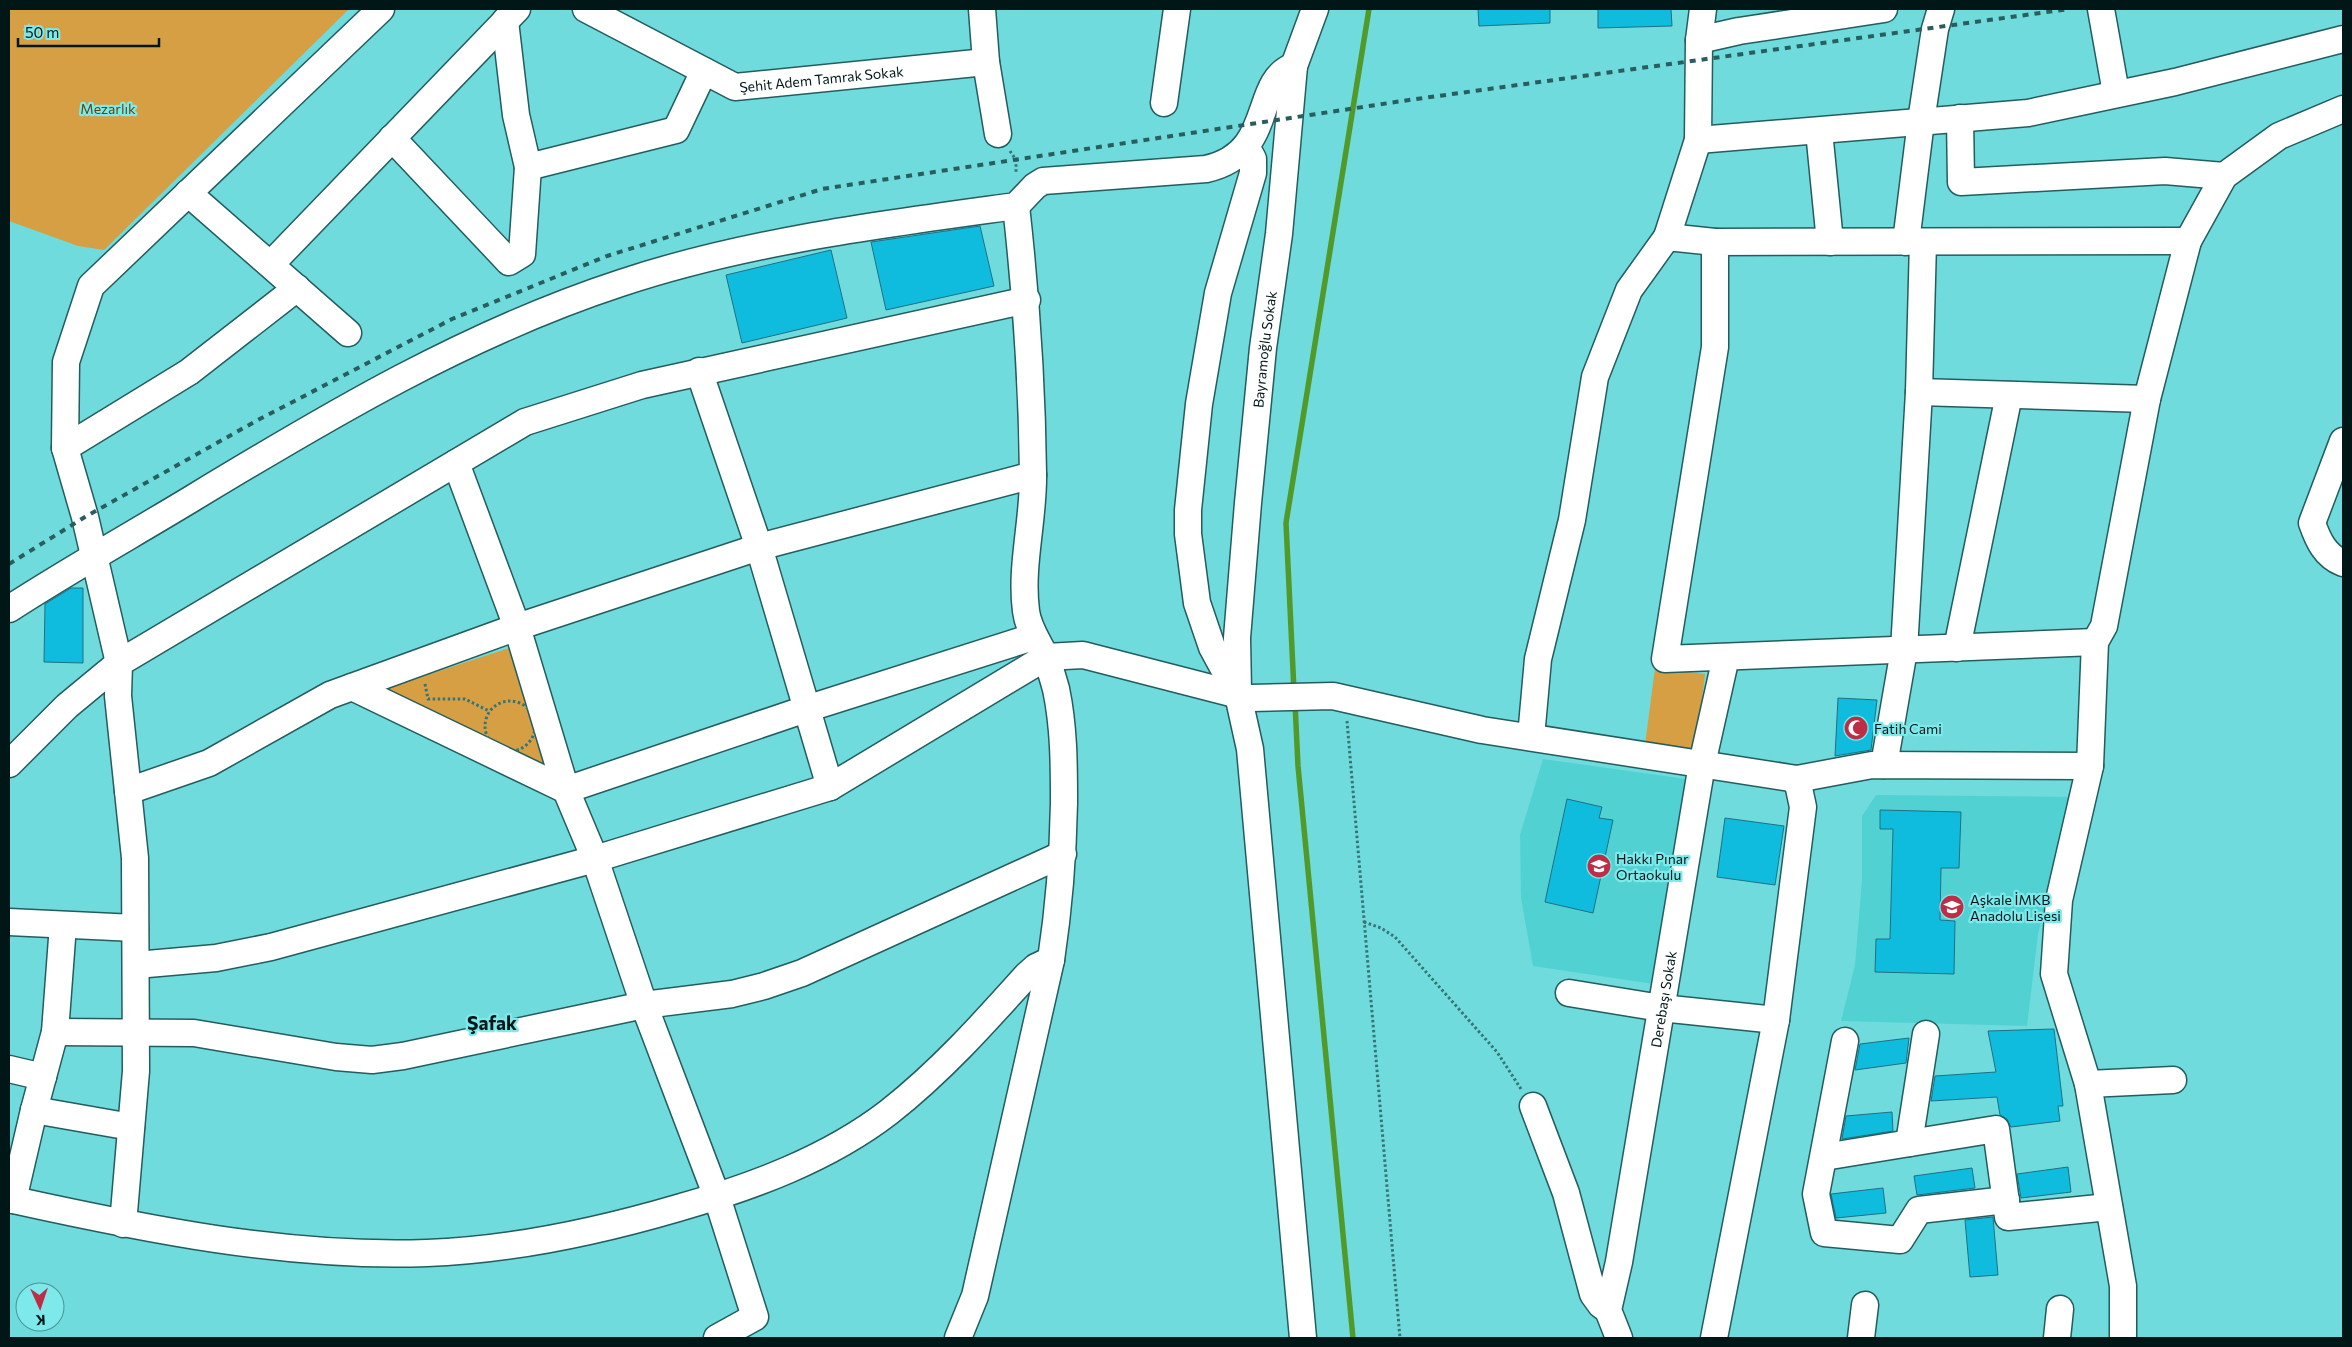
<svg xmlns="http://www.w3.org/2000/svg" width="2352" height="1347" font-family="Commissioner,sans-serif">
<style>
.built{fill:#52d1d3}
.green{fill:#d79f43}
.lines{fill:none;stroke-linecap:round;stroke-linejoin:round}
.stream{stroke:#519a2a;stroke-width:5.5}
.building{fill:#0fbcde;stroke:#1f7083}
.minor-casing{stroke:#235d5e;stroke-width:29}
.path{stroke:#367576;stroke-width:3;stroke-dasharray:2.5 2.5;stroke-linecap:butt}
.minor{stroke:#fff;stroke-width:26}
.rail{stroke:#295e5f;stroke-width:4;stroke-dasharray:6 6;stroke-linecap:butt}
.labels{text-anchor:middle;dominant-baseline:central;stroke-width:4.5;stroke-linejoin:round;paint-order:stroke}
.street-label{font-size:14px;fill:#011717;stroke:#7de9eb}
.park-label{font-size:14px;fill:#60430e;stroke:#7de9eb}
.poi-label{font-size:14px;fill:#011717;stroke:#7de9eb;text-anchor:start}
.district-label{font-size:19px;font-weight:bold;fill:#011717;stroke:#7de9eb}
</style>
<rect width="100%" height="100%" fill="#6fdbdd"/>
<g class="built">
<path d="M1543,759l150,21 -39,204 -121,-18 -12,-68 -1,-63z"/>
<path d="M1876,795l197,2 -35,137 -11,92 -186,-5 14,-56 7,-85v-64z"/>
</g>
<g class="green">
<path d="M9,9h340l-245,241 -26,-4 -69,-25z"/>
<path d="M515,646l37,123 -168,-80z"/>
<path d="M1655,668l50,6 -9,77 -51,-6z"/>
</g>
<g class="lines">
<g class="stream">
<path d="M1294,691l-8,-168 83,-514"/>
<path d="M1295,703l3,63 55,572"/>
</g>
</g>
<g class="building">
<path d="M1478,9h72v14l-71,3z"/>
<path d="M1598,9h73l1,17 -74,2z"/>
<path d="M980,226l14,60 -108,24 -15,-68z"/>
<path d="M831,250l16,68 -105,25 -16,-68z"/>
<path d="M71,588h12v75l-39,-1 1,-58z"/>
<path d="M1838,698l39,2 -6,50 -36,6z"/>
<path d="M1567,799l35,8 -3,11 14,2 -20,93 -48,-11z"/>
<path d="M1880,810l81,2 -2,56h-18l-1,52 15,1 -1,53 -79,-2 1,-33h14l3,-110h-13z"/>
<path d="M1725,818l59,8 -9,59 -58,-8z"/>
<path d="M2054,1029l9,77h-5l2,15 -49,6 -4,-8 -7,-4 -3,-18 -66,4 4,-25 61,-4 -8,-41z"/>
<path d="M1909,1038l-3,25 -51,7 5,-26z"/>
<path d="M1892,1112l1,19 -51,8 4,-23z"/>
<path d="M2068,1167l3,25 -50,6 -4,-24z"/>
<path d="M1972,1168l3,20 -58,7 -3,-19z"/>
<path d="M1883,1188l3,25 -50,5 -5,-24z"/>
<path d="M1993,1217l5,58 -28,2 -5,-57z"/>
</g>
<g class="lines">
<defs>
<g id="minor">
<path id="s1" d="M586,9l149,78 251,-25"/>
<path d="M982,9l4,53 12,72"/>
<path d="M2101,9l15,84"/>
<path d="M505,21l11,94 12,52"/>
<path d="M1699,40l40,-9 145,-22"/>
<path d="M1164,103l13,-94"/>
<path d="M1960,118l1,64 204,-11 59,5"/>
<path d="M1819,131l11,111"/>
<path d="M392,138l117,124 13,-8 6,-87 148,-37 28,-59"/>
<path d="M1698,140l330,-27 147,-31 168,-43"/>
<path d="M1246,146l7,13v14l-35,120 -19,111 -11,106v24l9,69 15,44 26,48 12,54 53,589"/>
<path d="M188,193l160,140"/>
<path d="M1667,237l31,-97 1,-100 4,-31"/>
<path d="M1906,242l15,-121 14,-92 6,-20"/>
<path d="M271,264l246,-255"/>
<path d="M699,371l60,176 71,240"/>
<path d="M1919,392l228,7"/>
<path d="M2343,441l-31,82c6,17 13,33 31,40"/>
<path d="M65,448l124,-76 108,-84"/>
<path d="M456,463l61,164 49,163 29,69 49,146 73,192 38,120 -38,21"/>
<path d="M9,609c60,-39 123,-74 184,-111 137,-83 275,-165 428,-215 126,-42 264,-59 395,-77l19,-20 8,-5 163,-12c71,-16 45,-87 88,-103"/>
<path d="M2095,642l-430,17 50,-312v-105l473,-1"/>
<path d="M1957,648l52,-253"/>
<path d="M352,687l214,103 240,-81 227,-72"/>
<path id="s2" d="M1238,692l-1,-54 11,-135 15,-155 16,-114 15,-168 21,-57"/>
<path d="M1531,737l7,-78 34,-139 23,-143 34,-87 38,-53 48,5"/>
<path d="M9,764l58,-58 52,-43 406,-241 117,-37 385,-85"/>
<path d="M1884,765l20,-115 15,-258 4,-150"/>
<path d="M128,791l81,-28 121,-68 187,-68 242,-80 274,-72"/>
<path d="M9,922l126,6"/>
<path d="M136,965l80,-7 55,-11 324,-88 235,-72 216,-130 37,-2 167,43 83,-2 149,34 315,49 75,-14 218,1"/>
<path d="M1569,993l92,15 115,12"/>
<path d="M55,1032l139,1 142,24 36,3 31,-4 241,-51 88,-11 32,-8 38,-13 261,-119"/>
<path d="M1845,1041l-29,153 8,39 76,7 19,-30 87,-10"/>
<path d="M9,1069l34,8"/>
<path d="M2088,1084l85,-4"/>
<path d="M1533,1106l33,87 27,101 8,11 7,5"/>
<path d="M34,1110l97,17"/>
<path d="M1909,1143l17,-109"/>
<path d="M1824,1157l172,-28 12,88 101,-10"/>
<path d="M9,1199c136,30 278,59 418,54 86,-3 169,-21 251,-45 74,-21 150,-49 211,-96 51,-40 95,-89 138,-137l9,-8 15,-7"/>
<path d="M13,1200l21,-90 21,-78 8,-107"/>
<path d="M123,1224l13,-153 -1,-213 -17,-162 1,-33 -34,-146 -20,-69 1,-86 25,-76 290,-277"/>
<path d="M958,1338l17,-42 76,-336c8,-53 12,-104 13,-157 0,-38 0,-76 -8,-114 -3,-10 -6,-23 -11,-33 -7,-15 -17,-28 -19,-45 -6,-45 8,-92 7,-138 -1,-89 -7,-178 -17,-267"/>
<path id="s3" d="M1619,1338l-11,-28 11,-48 83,-498 24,-107"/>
<path d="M1714,1338l62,-318 27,-213 -6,-28"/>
<path d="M1861,1338l4,-33"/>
<path d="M2057,1338l3,-29"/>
<path d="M2123,1338v-52l-35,-202 -34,-110 5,-74 31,-134 5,-124 9,-16 43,-227 41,-158 36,-65 55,-40 64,-27"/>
</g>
</defs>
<use href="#minor" class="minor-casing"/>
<g class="path">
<path d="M1010,151l6,9v13"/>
<path d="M425,684l3,15h37l24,12"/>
<circle cx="510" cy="726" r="25"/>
<path d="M1347,721l53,617"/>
<path d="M1364,922l17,6 14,9 102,115 24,37"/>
</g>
<use href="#minor" class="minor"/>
<path class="rail" d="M9,564l76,-47 171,-96 196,-102 155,-63 215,-67 587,-89 660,-91"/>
</g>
<defs>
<symbol id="mosque-disc" viewBox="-11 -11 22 22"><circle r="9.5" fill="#be2d45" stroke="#7de9eb"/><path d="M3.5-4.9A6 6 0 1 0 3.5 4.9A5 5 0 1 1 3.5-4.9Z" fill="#fff"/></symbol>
<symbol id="school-disc" viewBox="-11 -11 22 22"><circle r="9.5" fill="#be2d45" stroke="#7de9eb"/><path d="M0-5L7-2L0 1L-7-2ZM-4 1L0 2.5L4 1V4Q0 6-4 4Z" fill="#fff"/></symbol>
</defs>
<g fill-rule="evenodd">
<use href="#mosque-disc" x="1842" y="714" width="28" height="28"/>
<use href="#school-disc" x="1585" y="852" width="28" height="28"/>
<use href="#school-disc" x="1938" y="893" width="28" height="28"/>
</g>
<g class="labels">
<g class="street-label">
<text stroke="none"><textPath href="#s1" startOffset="255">Şehit Adem Tamrak Sokak</textPath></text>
<text stroke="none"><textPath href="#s2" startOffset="344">Bayramoğlu Sokak</textPath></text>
<text stroke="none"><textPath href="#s3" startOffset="346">Derebaşı Sokak</textPath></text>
</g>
<g class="park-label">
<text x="108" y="108">Mezarlık</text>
</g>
<g class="poi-label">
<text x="1874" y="728">Fatih Cami</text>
<text x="1616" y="858">Hakkı Pınar<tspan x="1616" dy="16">Ortaokulu</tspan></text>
<text x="1970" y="899">Aşkale İMKB<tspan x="1970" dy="16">Anadolu Lisesi</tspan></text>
</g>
<g class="district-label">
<text x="492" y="1022">Şafak</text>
</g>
</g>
<rect width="2352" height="1347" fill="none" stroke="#011717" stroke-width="20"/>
<g transform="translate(40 1307) rotate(177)"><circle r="24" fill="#7de9eb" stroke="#4b9596"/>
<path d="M0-4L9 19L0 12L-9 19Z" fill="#be2d45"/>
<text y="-8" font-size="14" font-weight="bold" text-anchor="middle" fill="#011717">K</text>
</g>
<path d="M18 38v8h141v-8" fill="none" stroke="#011717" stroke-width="2.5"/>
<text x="25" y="38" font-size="15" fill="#011717" stroke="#7de9eb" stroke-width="4" paint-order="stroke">50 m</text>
</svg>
